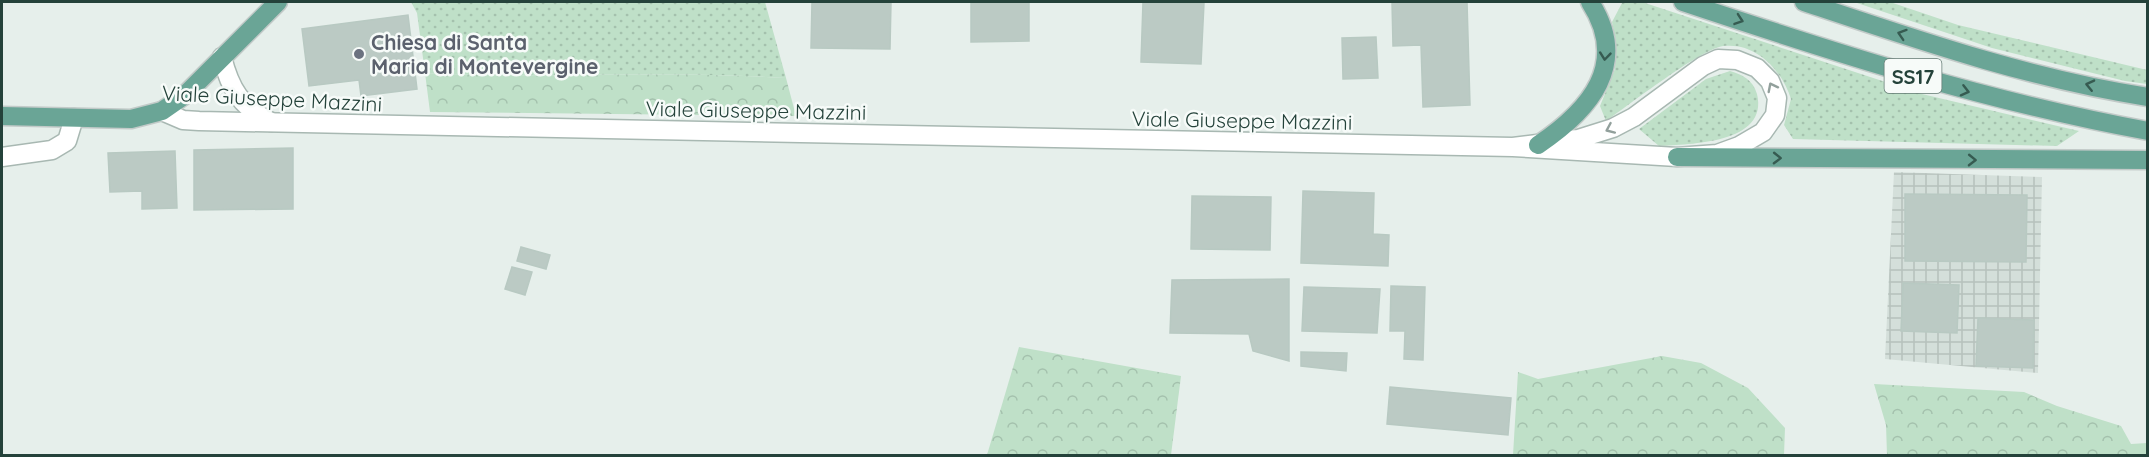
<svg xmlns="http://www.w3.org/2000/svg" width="2149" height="457" font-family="Quicksand,sans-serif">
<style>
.industrial{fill:url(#industrial-grid)}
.grass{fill:url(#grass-dots)}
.forest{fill:url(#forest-crowns)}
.building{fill:#bbcac4;stroke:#b8c9c2;stroke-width:1.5}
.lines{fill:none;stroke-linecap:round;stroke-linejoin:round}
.minor-casing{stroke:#a8b8b2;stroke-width:21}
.major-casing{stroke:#c2cac8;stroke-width:21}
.minor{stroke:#fff;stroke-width:18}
.major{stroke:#6aa596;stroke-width:18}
.oneway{stroke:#365b51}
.oneway2{stroke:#92a09c}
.worship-dot{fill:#6b7280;stroke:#f7fbf9;stroke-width:2}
.labels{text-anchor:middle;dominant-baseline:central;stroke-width:5;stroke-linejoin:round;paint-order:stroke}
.shield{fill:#f7fbf9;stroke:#637a73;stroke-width:1.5}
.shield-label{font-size:20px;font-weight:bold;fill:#24423a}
.worship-label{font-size:21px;font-weight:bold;fill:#5b616d;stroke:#f7fbf9;text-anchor:start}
.street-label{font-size:21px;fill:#24423a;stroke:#f7fbf9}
</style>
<defs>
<pattern id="industrial-grid" width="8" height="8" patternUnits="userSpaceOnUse" patternTransform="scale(1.5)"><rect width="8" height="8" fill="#d4dfda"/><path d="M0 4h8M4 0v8" fill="none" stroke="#b6c1bc"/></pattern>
<pattern id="grass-dots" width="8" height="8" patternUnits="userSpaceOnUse" patternTransform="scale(1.5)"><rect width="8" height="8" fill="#bfe0c8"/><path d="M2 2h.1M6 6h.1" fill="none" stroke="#a4c1ad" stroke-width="1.8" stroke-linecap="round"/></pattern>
<pattern id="forest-crowns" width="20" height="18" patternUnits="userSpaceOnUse" patternTransform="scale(1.5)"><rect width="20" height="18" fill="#bfe0c8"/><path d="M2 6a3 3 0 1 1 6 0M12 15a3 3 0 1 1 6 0" fill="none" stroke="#a4c1ad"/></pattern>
</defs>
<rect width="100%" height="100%" fill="#e6efeb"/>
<path class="industrial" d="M1894,172l148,5 -4,196 -153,-14z"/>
<g class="grass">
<path d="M411,2h354l21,76c-121,-8 -241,1 -361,-5l-8,-60z"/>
<path d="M1642,2l280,92 157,37 -22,15 -264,-7 -9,-14 7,-26c-9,-28 -34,-57 -68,-53 -22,3 -94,59 -117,75l-6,-15 15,-37 1,-28 -4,-19 10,-19z"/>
<path d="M1854,2h36l68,23 189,45v14l-22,-3 -133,-33z"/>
<path d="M1730,71c13,4 23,9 27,23 12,50 -68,50 -98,52l-20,-17 67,-50z"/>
</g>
<g class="forest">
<path d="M425,73c120,6 240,-3 361,5l10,38 -366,-4z"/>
<path d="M1019,347l162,29 -10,79h-184z"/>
<path d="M1662,356l39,7 47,25 37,40 -1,27h-271l5,-83 20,7z"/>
<path d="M1874,384l150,8 33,14 64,20 10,18 16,-1v12h-260l-1,-30z"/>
</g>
<g class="building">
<path d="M812,2h79l-1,47 -79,-1z"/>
<path d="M971,2h58v39l-58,1z"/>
<path d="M1143,2l61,1 -3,61 -60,-2z"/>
<path d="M1392,2h75l3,103 -47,2 -2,-62 -28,1z"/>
<path d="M408,15l9,74 -56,7 -2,-16 -50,6 -7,-57z"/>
<path d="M1376,37l2,41 -35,1 -1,-41z"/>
<path d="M293,148v61l-99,1v-60z"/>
<path d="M175,151l2,57 -35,1v-18l-32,1 -2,-39z"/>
<path d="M1303,191l71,2 -1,41 16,1 -1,31 -87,-3z"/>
<path d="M1905,194l122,1 -1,67 -121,-1z"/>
<path d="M1192,196l79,1 -1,53 -79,-1z"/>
<path d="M521,247l29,8 -4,14 -29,-8z"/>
<path d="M512,267l20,5 -7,23 -20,-6z"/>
<path d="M1289,279v82l-36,-10 -4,-17 -79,-1 2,-53z"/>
<path d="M1903,283l56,2 -2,48 -56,-2z"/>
<path d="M1391,286l34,1 -2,73 -19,-1 1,-28h-15z"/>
<path d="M1304,287l76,2 -3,44 -75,-2z"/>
<path d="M1978,318l56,2 -1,48 -57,-2z"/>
<path d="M1301,352l46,1 -1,18 -45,-5z"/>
<path d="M1390,387l121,11 -3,37 -121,-11z"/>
</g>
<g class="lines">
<defs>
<g id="minor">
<path d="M222,57c8,32 19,50 49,65"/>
<path d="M162,111l21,9 16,1 1314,26 164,10 40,-3 22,-8 24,-14 12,-17 2,-17 -7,-17 -13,-13 -20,-8 -19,-1 -15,7 -69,51 -21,11 -35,11 -65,8"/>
<path d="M2,157l50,-7 15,-9 7,-23"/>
</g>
<g id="major">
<path d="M1683,2c156,52 302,99 465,129"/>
<path d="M1804,2c111,37 226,77 344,95"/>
<path d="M2,116l129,3 31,-8 23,-16 93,-93"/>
<path d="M1538,145c52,-35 92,-81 52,-143"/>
<path d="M1677,157l471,3"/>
</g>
</defs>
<use href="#minor" class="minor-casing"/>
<use href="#major" class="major-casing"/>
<use href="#minor" class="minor"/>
<use href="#major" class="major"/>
</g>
<defs><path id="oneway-chevron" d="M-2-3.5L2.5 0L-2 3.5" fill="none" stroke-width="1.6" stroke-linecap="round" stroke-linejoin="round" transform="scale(1.5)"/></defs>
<g class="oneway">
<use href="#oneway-chevron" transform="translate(1739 20) rotate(19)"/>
<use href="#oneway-chevron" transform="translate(1902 34) rotate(-162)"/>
<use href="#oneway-chevron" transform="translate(1605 56) rotate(96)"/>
<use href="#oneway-chevron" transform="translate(2090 85) rotate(-167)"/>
<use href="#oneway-chevron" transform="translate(1965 91) rotate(14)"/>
<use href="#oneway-chevron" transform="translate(1777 158) rotate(1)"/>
<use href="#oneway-chevron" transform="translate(1972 160) rotate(1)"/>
</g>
<g class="oneway2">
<use href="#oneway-chevron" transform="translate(1772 87) rotate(-117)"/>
<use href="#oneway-chevron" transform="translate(1610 129) rotate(156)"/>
</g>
<circle class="worship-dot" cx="359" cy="54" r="6"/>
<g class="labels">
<rect class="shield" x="1884.5" y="59" width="57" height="34" rx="4.5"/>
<g class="shield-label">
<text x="1913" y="76">SS17</text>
</g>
<g class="worship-label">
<text x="371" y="42">Chiesa di Santa<tspan x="371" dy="24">Maria di Montevergine</tspan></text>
</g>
<g class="street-label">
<text transform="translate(272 98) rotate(3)">Viale Giuseppe Mazzini</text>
<text transform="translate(756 110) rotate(1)">Viale Giuseppe Mazzini</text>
<text transform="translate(1242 120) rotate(1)">Viale Giuseppe Mazzini</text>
</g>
</g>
<rect width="2149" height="457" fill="none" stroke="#24423a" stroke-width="6"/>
</svg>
